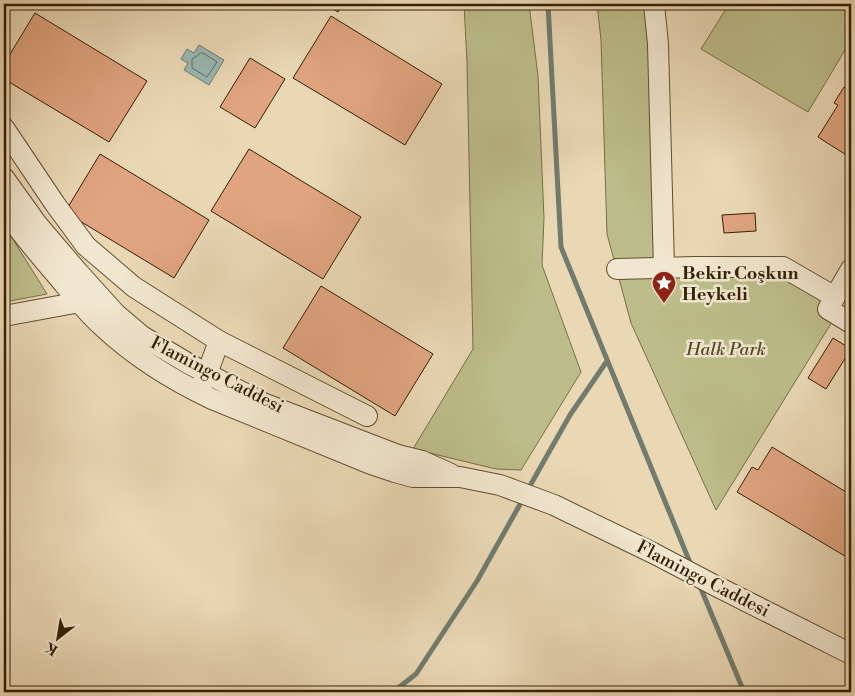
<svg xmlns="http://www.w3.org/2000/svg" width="855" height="696" font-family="'Libre Bodoni',serif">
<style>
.green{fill:#bcbd8a;stroke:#786e47}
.water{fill:#99b9b4;stroke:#717c6e}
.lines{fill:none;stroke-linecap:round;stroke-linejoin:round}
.shore{stroke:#666c5c;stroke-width:1}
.stream{stroke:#717c6e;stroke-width:5}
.building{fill:#e0a480;stroke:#342004}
.minor-casing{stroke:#624e30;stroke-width:22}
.minor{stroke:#f1e6cf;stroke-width:20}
.labels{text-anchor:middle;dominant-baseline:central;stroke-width:5;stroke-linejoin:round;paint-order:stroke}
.poi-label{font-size:18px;font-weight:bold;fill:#342004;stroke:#f1e6cf;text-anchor:start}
.park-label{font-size:18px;font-style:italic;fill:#564726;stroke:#f1e6cf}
.street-label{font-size:18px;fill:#342004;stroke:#f1e6cf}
</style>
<rect width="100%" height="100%" fill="#ead8b5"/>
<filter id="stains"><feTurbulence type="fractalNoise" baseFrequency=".004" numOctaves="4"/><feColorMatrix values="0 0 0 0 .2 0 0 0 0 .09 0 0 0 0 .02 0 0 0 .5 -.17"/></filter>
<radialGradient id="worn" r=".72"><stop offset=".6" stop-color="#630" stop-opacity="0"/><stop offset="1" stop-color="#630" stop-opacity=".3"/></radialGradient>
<g class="green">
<path d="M464,4h65l9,72 6,142 -2,47 39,107 -60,98 -25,-1 -83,-20 60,-100 -6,-287z"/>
<path d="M597,4h52l7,252 130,18 38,28 8,20 -116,188 -85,-187 -24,-89 -6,-194z"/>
<path d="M729,4h105l17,10v26l-43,72 -107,-63z"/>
<path d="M4,225l43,69 -43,8z"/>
</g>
<path class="water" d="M199,45l25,15 -15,25 -25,-15 4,-7 -7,-4 6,-10 7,4z"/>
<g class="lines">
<path class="shore" d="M200,53h3l14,9 -10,15 -15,-9v-9l5,-3z"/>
<g class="stream">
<path d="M548,4l13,243 130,318"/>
<path d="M527,491l43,-76 37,-54"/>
<path d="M699,584l45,108"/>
<path d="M393,692l23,-18 61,-93 46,-82"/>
</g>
</g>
<g class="building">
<path d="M325,4h18l-5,8z"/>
<path d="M35,13l112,68 -38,61 -105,-63v-15z"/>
<path d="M331,16l111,68 -37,61 -112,-67z"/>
<path d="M250,58l35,21 -30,49 -35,-21z"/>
<path d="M851,82v76l-33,-21 20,-32 -4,-2 10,-16 3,2z"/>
<path d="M249,149l112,68 -38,62 -112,-68z"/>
<path d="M100,154l109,66 -35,58 -109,-66z"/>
<path d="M755,213l1,18 -32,2 -2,-18z"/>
<path d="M321,286l112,68 -38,62 -112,-68z"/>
<path d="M833,338l18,11 -25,40 -18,-11z"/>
<path d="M772,447l79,48v28l-3,-2 -3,4 6,4v28l-1,2 -113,-67 15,-25 6,3z"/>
</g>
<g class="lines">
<defs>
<g id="minor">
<path d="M654,4l4,40 6,224"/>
<path d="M4,128l51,76 31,42 48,41 85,54"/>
<path d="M4,178l33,46 41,48 37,41 27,23 47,28 74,39 135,52 24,6 29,13"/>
<path d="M4,210c17,23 36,46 55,68 14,17 28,35 44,49 32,30 69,53 109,72l159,65 24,8 18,5h47l40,8 54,20 101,49 59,31 137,69"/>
<path d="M617,269l78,-2h88l52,30"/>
<path d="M851,269l-23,40 23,14"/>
<path d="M4,316l76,-14 8,-5"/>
<path d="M201,386l6,-12 12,-33 148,75"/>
</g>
</defs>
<use href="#minor" class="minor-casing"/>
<use href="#minor" class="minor"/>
</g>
<defs>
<symbol id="sight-pin" viewBox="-11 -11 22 30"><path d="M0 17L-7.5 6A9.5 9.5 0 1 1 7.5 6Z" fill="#8f2418" stroke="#f1e6cf"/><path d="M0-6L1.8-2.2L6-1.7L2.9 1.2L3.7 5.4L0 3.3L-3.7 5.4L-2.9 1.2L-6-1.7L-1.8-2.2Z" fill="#fff"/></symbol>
</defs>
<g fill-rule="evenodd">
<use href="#sight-pin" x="650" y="269" width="28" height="38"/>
</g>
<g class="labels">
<g class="poi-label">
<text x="682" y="273">Bekir Coşkun<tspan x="682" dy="21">Heykeli</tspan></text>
</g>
<g class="park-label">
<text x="726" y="349">Halk Park</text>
</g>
<g class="street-label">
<text transform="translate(217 375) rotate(27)">Flamingo Caddesi</text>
<text transform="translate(703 579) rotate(27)">Flamingo Caddesi</text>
</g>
</g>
<rect width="855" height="696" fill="none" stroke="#ead8b5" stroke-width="20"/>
<rect x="5" y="5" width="845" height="686" fill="none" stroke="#342004" stroke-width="2.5"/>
<rect x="10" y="10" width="835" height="676" fill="none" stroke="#342004"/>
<g transform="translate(58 638) rotate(211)" stroke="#f1e6cf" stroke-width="4" paint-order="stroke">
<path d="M0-4L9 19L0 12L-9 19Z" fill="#342004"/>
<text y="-8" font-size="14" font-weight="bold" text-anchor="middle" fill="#342004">K</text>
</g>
<rect width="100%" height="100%" filter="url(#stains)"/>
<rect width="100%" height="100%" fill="url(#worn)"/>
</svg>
